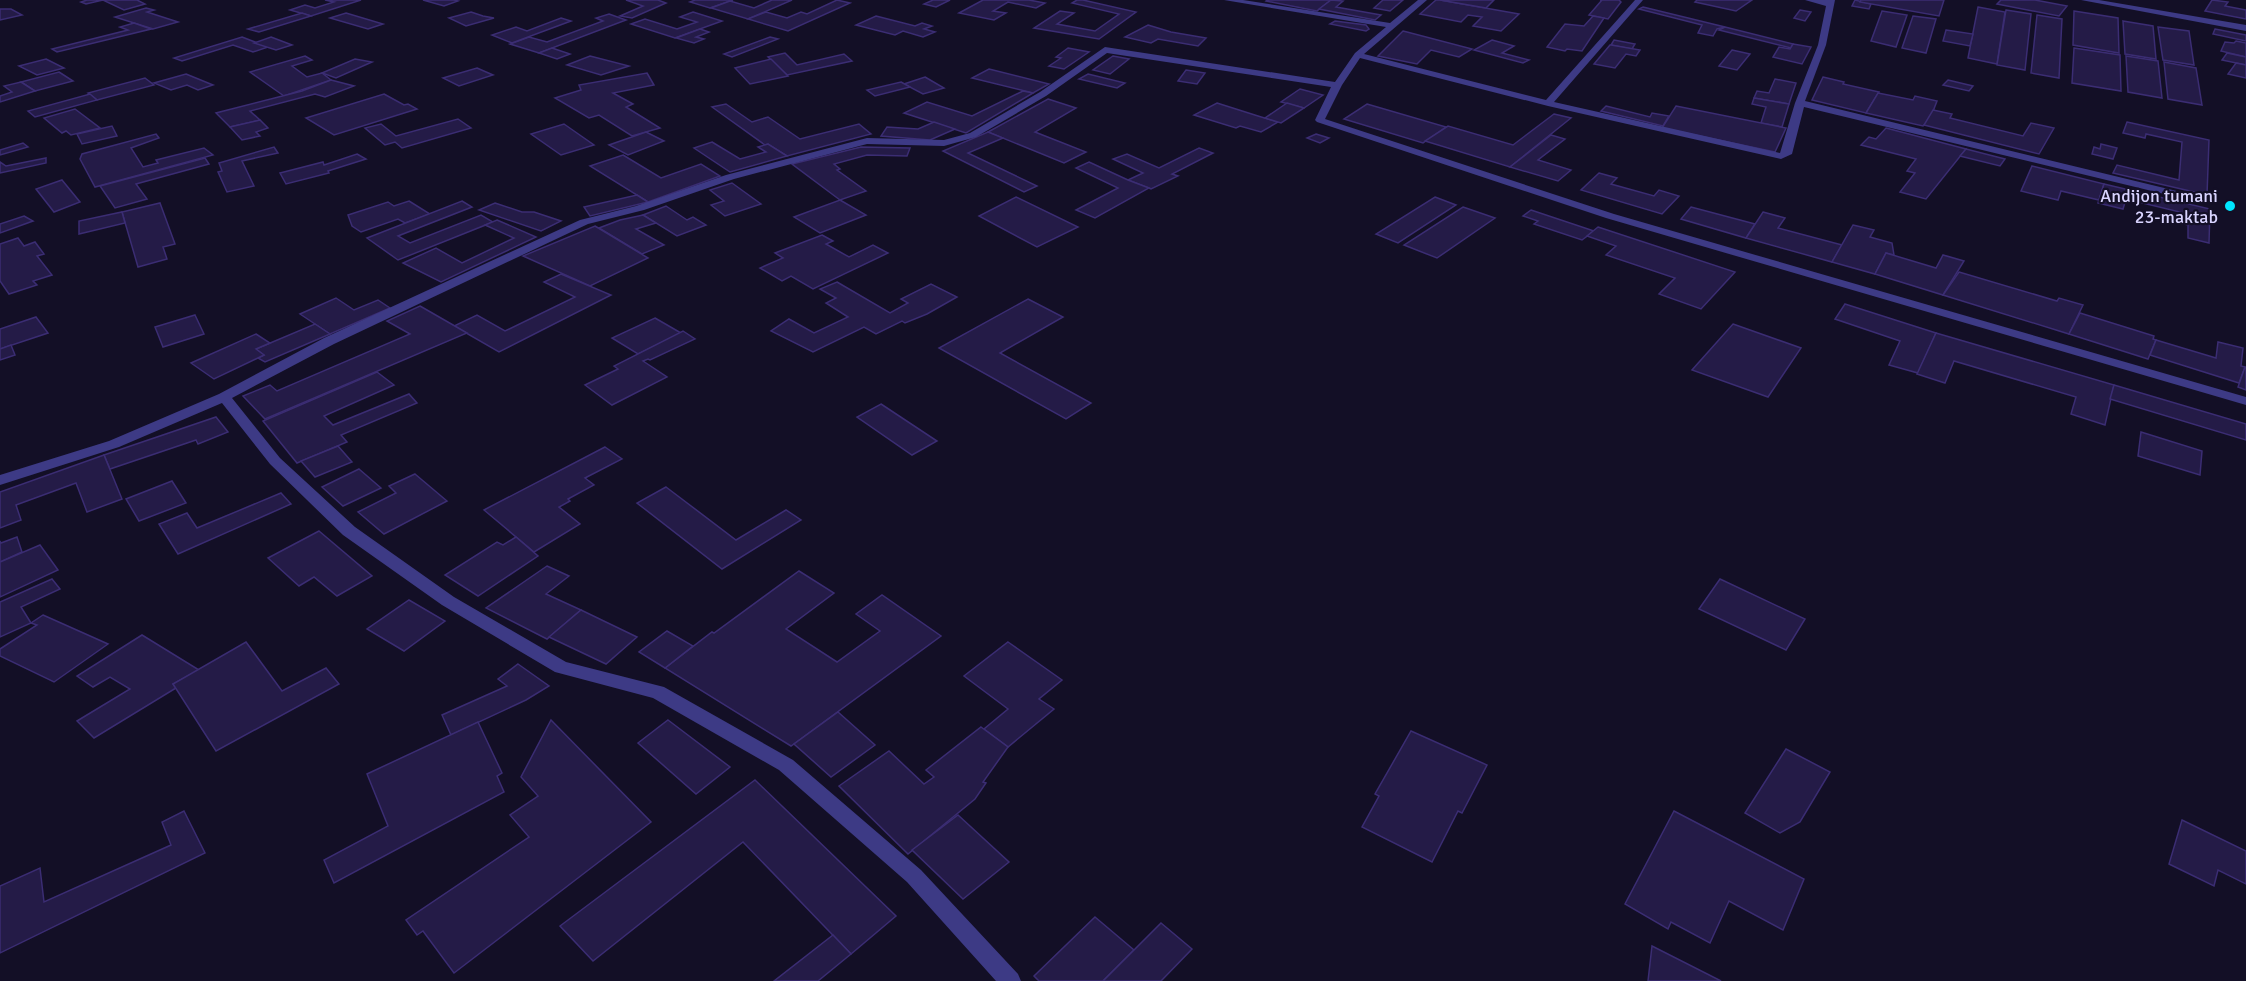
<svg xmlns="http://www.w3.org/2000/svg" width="2246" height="981" font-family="Signika,sans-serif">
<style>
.building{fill:#241b47;stroke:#3b2d73;stroke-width:1.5}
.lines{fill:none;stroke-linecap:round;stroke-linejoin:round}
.minor{fill:#3d3a85;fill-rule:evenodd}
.poi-dot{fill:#00e5ff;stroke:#130f26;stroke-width:2}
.labels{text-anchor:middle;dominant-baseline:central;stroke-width:4.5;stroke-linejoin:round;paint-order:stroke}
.far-poi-label{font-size:18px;fill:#d9d4ff;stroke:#130f26;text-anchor:end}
</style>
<rect width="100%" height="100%" fill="#130f26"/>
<g class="building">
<path d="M87,0h50l8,4 -21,6 -21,-10 -17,4 -5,-2z"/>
<path d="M325,0h36l-50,16 -21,-6 15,-5 10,3 19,-6z"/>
<path d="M423,0h31l4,1 -14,5z"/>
<path d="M626,0h32l8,3 -34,15 -12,-2 23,-10z"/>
<path d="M695,0h38l-23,8 -20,-6z"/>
<path d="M772,0h20l-44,19 -37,-11 19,-7 24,7z"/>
<path d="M837,0l13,3 -62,28 -40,-12 18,-7 21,6 14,-6 6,2z"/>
<path d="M933,0h17l-14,7 -12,-3z"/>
<path d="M983,0h46l16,3 -9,5 -28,-6 -15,9 13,2 -12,7 -35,-7z"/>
<path d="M1077,0h6l53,12 -37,27 -65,-11 26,-17 14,2 -17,11 38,7 24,-17 -47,-11z"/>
<path d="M1267,0h64l-14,11 -51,-10z"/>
<path d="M1331,0l12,1 -7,6 45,8 -6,5 -56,-11z"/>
<path d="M1383,0h20l-13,11 -16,-3z"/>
<path d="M1436,0h4l79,14 -18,17 -28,-5 9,-9 -14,-2 -7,7 -41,-8z"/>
<path d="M1440,0h54l-8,8z"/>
<path d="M1600,0h19l2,2 -13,17 -19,-4 13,-15z"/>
<path d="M1697,0h55l-16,11 -41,-9z"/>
<path d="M1855,0l16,4 -2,5 -17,-3z"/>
<path d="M1861,0h83l-5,16 -79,-14z"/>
<path d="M2001,0h34l32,6 -8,10 -62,-12z"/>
<path d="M2212,0l16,2 -3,4 21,4v9l-41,-8z"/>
<path d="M1643,7l82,20 -8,2 -4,7 -15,-3 4,-8 -63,-16z"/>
<path d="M1978,7l27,5 -8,52 -29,-6z"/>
<path d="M146,8l8,2 -7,2 31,10 -25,7 -38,-12z"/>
<path d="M0,9h11l11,6 -22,5z"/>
<path d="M1800,10l11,2 -6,9 -11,-3z"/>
<path d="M2006,10l25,4 -6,56 -28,-5z"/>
<path d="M1882,11l25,4 -11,32 -25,-6z"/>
<path d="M2074,11l44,7 1,35 -46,-8z"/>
<path d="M471,12l12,4 11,2 -28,8 -17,-8z"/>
<path d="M693,12l29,9 -47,17 -44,-14 14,-5 32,10 20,-7 -17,-5z"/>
<path d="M302,13l9,3 -52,16 -11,-3z"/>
<path d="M346,13l37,11 -15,5 -38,-11z"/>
<path d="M609,14l17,6 -87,33 -29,-9 19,-7 18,5 56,-21 -7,-3z"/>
<path d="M2037,15l25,4 -3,59 -28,-5z"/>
<path d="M876,16l39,10 7,-3 10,3 -8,3 11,3 -12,5 -20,-6 -8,4 -39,-10z"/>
<path d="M1593,16l11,2 -22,33 -15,-2 -2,2 -18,-4 18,-23 19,2z"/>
<path d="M1913,16l23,3 -10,34 -24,-5z"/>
<path d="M561,18l10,3 -59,22 -20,-8 24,-8 11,4z"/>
<path d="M1335,21l31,4 3,4 -3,2 -36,-7z"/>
<path d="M2123,21l30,5 3,33 -31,-5z"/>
<path d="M134,23l17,6 -94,23 -5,-3 76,-19 -8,-3z"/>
<path d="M1148,25l23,7 35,6 -8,8 -40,-7 -7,4 -26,-6z"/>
<path d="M1725,27l68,17 -2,4 -72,-18z"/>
<path d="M2158,27l31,4 5,34 -31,-5z"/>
<path d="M700,29l9,3 -13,5 8,2 -10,4 -18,-5z"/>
<path d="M2215,29l31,6v6l-33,-7z"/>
<path d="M1946,30l27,4 -3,12 -27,-5z"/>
<path d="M1403,31l4,1 65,17 -13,8 -28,-7 -14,14 -39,-8z"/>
<path d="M242,37l26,10 -15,5 -20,-7 -51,16 -8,-3z"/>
<path d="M271,37l21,8 -16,5 -22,-7z"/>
<path d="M770,37l8,2 -46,18 -8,-3z"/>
<path d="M1492,40l22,6 -12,7 27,7 -6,3 -49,-13z"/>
<path d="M1614,40l21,4 -3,5 -21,-4z"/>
<path d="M2236,41l10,2v14l-25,-6 4,-9 9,1z"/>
<path d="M1793,44l18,3 -9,17 -29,-7 6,-10 11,2z"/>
<path d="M1610,45h1l29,5 -4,6 -10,-2 -11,14 -21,-4z"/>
<path d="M552,48l18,6 -13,5 -18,-6z"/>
<path d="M1068,48l21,4 -25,17 -15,-3 12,-8 -5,-1z"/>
<path d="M2074,48l46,7 1,36 -49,-8z"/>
<path d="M1732,50l18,4 -13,16 -18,-4z"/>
<path d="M785,53l12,12 47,-11 8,7 -65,14 -19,-18z"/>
<path d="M2227,53l19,4v8l-24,-5z"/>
<path d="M305,56l7,4 -20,6 15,11 15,-4 9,7 -47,16 -34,-24z"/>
<path d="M590,56l39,10 -28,9 -34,-10z"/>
<path d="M1113,56l16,3 -19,15 -17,-4z"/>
<path d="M2126,56l32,5 4,37 -34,-6z"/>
<path d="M46,59l18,9 -27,7 -18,-9z"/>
<path d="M355,59l17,3 -36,16 -14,-5z"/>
<path d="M771,59l17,17 -38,8 -15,-16z"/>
<path d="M2164,62l32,6 6,37 -34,-6z"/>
<path d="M2236,63l10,2v13l-18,-4z"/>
<path d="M477,68l16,7 -34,11 -16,-8z"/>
<path d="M989,69l60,15 -16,9 -61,-15z"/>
<path d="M1186,70l19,3 -8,11 -19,-3z"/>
<path d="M59,72l14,9 -38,10 -14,-9z"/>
<path d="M647,73l7,12 -41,8 20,11 -7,3 34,21 -28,8 -33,-21 -10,3 -34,-20 26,-8 -2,-5z"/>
<path d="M186,74l27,11 -15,5 -11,-5 -16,5 -17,-7z"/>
<path d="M1088,74l37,9 -8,5 -38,-9z"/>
<path d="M925,77l19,11 -21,6 -19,-10z"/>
<path d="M1823,77l21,5 -1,2 36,8 -13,21 -54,-13z"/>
<path d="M145,78l9,7 -57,15 -9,-7z"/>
<path d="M1775,79l21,4 -7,21 -35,-6 3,-7 12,2z"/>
<path d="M331,80l23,6 -29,11 -10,-3 -65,17 10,9 -30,7 -14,-14 86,-22z"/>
<path d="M1948,80l25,6 -4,5 -26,-6z"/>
<path d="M21,82l14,9 -35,11v-6l12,-4 -8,-6z"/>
<path d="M901,82l9,5 -35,9 -8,-6z"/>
<path d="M1300,89l23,6 -19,13 -23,-6z"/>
<path d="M1023,91l10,2 -67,40 -62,-20 23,-11 45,14z"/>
<path d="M1878,93l35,7 2,-4 22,5 -7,18 -7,7 -57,-13z"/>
<path d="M90,94l7,6 -62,17 -7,-6z"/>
<path d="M384,94l20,11 4,-1 9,5 -83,26 -28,-17z"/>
<path d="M1754,98l35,6 -7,23 -21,-4 5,-16 -14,-3z"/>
<path d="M1048,99l28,9 -41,24 51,20 -22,11 -76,-31z"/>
<path d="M1217,103l41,13 20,6 -17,10 -21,-6 -4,2 -42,-13z"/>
<path d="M1287,103l17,5 -23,15 -16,-5z"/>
<path d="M726,104l26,18 16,-5 32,22 59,-15 12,10 -84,22 -19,-12 -3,1 -53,-38z"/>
<path d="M1367,104l79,23 -23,16 -79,-24z"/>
<path d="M1606,106l44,11 2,-4 17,3 -6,10 -62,-15z"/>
<path d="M1676,106l110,22 -11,24 -113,-24z"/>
<path d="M75,109l25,19 -29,7 -5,-4 -4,2 -18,-15z"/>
<path d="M1933,110l19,4 -2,4 73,18 8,-13 23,5 -15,26 -115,-29z"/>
<path d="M1554,114l17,4 -61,49 -85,-26 23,-15 65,19z"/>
<path d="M458,119l13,9 -69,20 -7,-6 -10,3 -20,-17 16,-4 15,12z"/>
<path d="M260,120l8,8 -12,4 4,4 -18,4 -12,-13z"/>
<path d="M934,122l21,7 -25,11 -49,-4 6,-9 31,2z"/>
<path d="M2127,122l82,18 -2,55 -94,-22 4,-8 62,15 3,-38 -36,-8 -1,4 -22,-5z"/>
<path d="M564,124l30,21 -33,10 -30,-21z"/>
<path d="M112,126l5,10 -35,8 -5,-10z"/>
<path d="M1886,128l80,21 -40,50 -26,-7 15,-19 -8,-2 9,-12 -55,-14 8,-8 7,2z"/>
<path d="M646,132l18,9 -36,14 -19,-10z"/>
<path d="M988,132l15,6 -35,15 69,33 -13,6 -81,-41z"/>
<path d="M156,134l3,4 -28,10 12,19 15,-4 -2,-3 48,-12 9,7 -118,32 -15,-28 2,-5z"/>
<path d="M1316,134l13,4 -9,5 -13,-5z"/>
<path d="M1551,135l14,4 -27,21 33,10 -13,11 -48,-14z"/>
<path d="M712,142l28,17 26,-7 -8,-5 10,-3 19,12 -57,16 -36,-24z"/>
<path d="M23,143l5,4 -28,8v-5z"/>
<path d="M2101,144l16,4 -4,11 -21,-5 2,-7 6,2z"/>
<path d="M274,147l4,6 -36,8 12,25 -27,6 -9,-20 4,-1 -3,-8z"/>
<path d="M861,147l49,1 -3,8 -40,-1 -33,9 6,5 -3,1 29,21 -26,9 -48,-36z"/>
<path d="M1199,148l14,5 -41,21 6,2 -27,13 -23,-9 15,-7 -30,-14 14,-5 32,14z"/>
<path d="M1966,149l39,10 -5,7 -40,-10z"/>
<path d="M357,154l9,5 -38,12 1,2 -43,11 -6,-11 43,-11 1,3z"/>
<path d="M623,155l38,23 40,-14 19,12 -72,26 -58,-36z"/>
<path d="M46,158v5l-46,10v-11l6,4z"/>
<path d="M205,158l4,6 -73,20 11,15 -32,9 -15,-22z"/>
<path d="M1089,162l39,18 21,8 -54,30 -19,-8 42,-22 -42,-20z"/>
<path d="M2032,166l72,18 -5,16 -38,-9 -3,9 -37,-9z"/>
<path d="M1599,173l18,5 -6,6 43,12 5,-6 20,6 -17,18 -81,-24z"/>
<path d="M62,180l18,22 -26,10 -18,-23z"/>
<path d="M732,183l29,21 -36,12 -14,-11 13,-4 -14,-11z"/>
<path d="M2104,184l106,25 -1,34 -21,-5v-13l-8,-2v-11l-54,-13 -3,10 -25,-6z"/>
<path d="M637,195l11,7 -58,14 -6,-9z"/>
<path d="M1016,197l62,30 -41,20 -58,-31z"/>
<path d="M1435,197l21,8 -58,38 -22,-9z"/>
<path d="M840,200l26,15 -46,18 -26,-16z"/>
<path d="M409,201l21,13 -25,9 -7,-4 -37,13 -9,-6 -4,-11 40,-13 6,4z"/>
<path d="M462,201l10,6 -74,29 12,7 71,-28 12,7 -95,38 -31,-22z"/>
<path d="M160,203l15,41 -12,3 4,12 -29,8 -16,-55z"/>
<path d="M495,203l27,9h12l27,9 -20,10 -62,-21z"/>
<path d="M666,206l21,14 6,-3 13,8 -29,11 -34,-21z"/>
<path d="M1463,207l32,11 -58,40 -33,-13z"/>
<path d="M1691,207l64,17 -9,14 -65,-19z"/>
<path d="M1531,210l63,21 -12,9 -48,-16 4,-3 -15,-5z"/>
<path d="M122,212l3,11 -46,11v-13z"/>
<path d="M1763,212l22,6 -7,10 64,17 -10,17 -86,-24z"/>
<path d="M643,215l13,8 -20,6 28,16 -22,9 -43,-26 21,-8z"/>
<path d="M24,216l9,5 -33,12v-9z"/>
<path d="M497,220l39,17 -95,45 -38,-19 33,-15 26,15 52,-25 -29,-13z"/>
<path d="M1853,225l21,5 -4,7 22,6 2,12 -8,-2 -11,21 -43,-12z"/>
<path d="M595,226l53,32 -58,28 -67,-30z"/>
<path d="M1598,227l137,45 -34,37 -42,-15 16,-16 -69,-23 10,-9 -29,-10z"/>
<path d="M822,235l11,6 -7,3 23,13 24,-12 15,8 -75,36 -22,-13 -9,5 -22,-13 23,-10 -8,-5z"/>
<path d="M18,238l6,8 11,-4 9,12 -7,2 15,19 -19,6 4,4 -28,9 -9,-13v-37z"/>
<path d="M1886,253l50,15 7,-13 21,6 -21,34 -68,-21z"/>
<path d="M1959,272l98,29 2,-3 24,7 -14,29 -126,-39z"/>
<path d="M561,274l50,21 -112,57 -45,-26 23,-11 28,16 70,-34 -31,-15z"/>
<path d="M837,282l53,31 18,-10 -7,-4 30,-15 26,13 -30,17 -22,9 -3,-2 -26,13 -12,-7 -51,25 -42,-21 18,-12 25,14 34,-16 -22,-14 10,-5 -16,-9z"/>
<path d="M336,298l18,12 24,-10 12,8 -60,26 -30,-20z"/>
<path d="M1028,299l35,18 -63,36 91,50 -25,16 -127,-71z"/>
<path d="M1845,304l91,29 -18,40 -29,-8 11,-24 -65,-22z"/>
<path d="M420,306l47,27 -202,86 -22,-23 27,-11 7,6 133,-57 -23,-13z"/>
<path d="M2080,313l74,23 -1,3 3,1 -8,19 -79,-25z"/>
<path d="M195,315l9,19 -41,13 -8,-20z"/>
<path d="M36,317l12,16 -48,16v-20z"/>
<path d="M655,318l26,15 -43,21 -26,-16z"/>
<path d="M315,324l15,10 -65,28 -7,-4 6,-3 -8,-6z"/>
<path d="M1733,324l68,24 -33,49 -76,-27z"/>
<path d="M683,331l12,8 -45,21 -2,-1 -5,2 24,16 -55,28 -27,-20 33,-16 -4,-3z"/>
<path d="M1936,333l178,52 -9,40 -34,-11 5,-17 -122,-36 -9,22 -28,-9z"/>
<path d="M256,334l14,9 -14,6 8,6 -50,24 -23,-16z"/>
<path d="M2156,340l60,18 2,-16 25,6 -2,18 4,1 -6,16 -89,-28z"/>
<path d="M11,345l4,10 -15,5v-11z"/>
<path d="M2245,367l1,1v22l-8,-3z"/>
<path d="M377,372l17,13 -70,31 9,9 76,-31 8,9 -76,32 6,7 -50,21 -34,-42z"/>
<path d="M2114,385l132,39v16l-136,-41z"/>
<path d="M881,404l56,37 -25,14 -55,-38z"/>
<path d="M216,417l12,15 -30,12 -2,-4 -86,29 -6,-14z"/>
<path d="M2141,432l61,19 -2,24 -62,-19z"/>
<path d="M338,446l14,16 -37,15 -14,-16z"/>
<path d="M605,447l17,12 -37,19 9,7 -26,14 2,2 -11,6 21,17 -46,28 -50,-42z"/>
<path d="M104,455l18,44 -35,13 -11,-29 -60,22 5,15 -21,8v-36z"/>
<path d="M359,469l22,19 -38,18 -21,-19z"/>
<path d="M415,474l32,27 -63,33 -26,-22 38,-19 -7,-7z"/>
<path d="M172,481l14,22 -47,18 -13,-22z"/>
<path d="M666,487l70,53 50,-30 15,10 -79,49 -85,-66z"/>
<path d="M281,493l10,11 -113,50 -19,-30 28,-11 10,15z"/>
<path d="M319,531l53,45 -35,20 -23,-19 -15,9 -31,-28z"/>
<path d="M17,537l5,15 -22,10v-21l1,2z"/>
<path d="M516,537l22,19 -60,40 -33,-21 52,-33 6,3z"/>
<path d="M40,545l18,25 -58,27v-35z"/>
<path d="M547,566l22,10 -23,18 35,16 -34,29 -61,-31z"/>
<path d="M799,571l35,22 -48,36 51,33 43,-31 -24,-17 26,-19 59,41 -150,110 -126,-78 47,-36 2,1z"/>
<path d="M52,579l8,10 -39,18 10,16 -31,14v-35z"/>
<path d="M1720,579l85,40 -19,31 -87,-41z"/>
<path d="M409,600l36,21 -41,30 -37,-22z"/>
<path d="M581,610l56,27 -31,27 -57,-27z"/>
<path d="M43,615l65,29 -54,38 -54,-26v-7l37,-24 -6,-2z"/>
<path d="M667,631l26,15 -28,22 -26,-16z"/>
<path d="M142,635l57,35 -26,14 3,4 -82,50 -17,-17 53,-32 -20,-12 -17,10 -16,-11z"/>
<path d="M246,642l36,49 44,-23 13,16 -123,67 -43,-67z"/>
<path d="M1008,642l54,38 -23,19 15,10 -46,38 -24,-18 24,-20 -44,-33z"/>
<path d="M518,664l31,22 -23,14 -75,35 -9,-20 65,-29 -9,-7z"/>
<path d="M838,712l37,33 -44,32 -37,-33z"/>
<path d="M551,720l100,102 -197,151 -31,-42 -6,4 -11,-15 123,-83 -19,-22 28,-19 -17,-19z"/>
<path d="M668,720l62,47 -34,27 -58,-51z"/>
<path d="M478,722l24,51 -5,3 7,16 -170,91 -10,-23 64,-34 -21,-52z"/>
<path d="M981,727l27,20 -25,35 3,1 -11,16 -67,55 -69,-68 50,-35 35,33 10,-7 -8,-7z"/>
<path d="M1411,731l76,34 -25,48 -4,-2 -26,51 -70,-35 17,-31 -4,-2z"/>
<path d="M1786,749l44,23 -30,50 -20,11 -35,-20z"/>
<path d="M755,780l141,136 -45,38 -108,-112 -150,119 -33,-35z"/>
<path d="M184,811l21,42 -205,100v-67l40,-18 4,34 127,-57 -9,-23z"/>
<path d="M1674,811l130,68 -21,51 -54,-29 -19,42 -39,-21 -3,7 -43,-25z"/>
<path d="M958,815l51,47 -46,37 -51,-49z"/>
<path d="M2182,820l64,31v33l-28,-14 -4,16 -45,-22z"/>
<path d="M1095,917l39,33 -31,31h-64l-5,-5z"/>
<path d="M1161,923l31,26 -31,32h-58z"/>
<path d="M833,935l18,19 -33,27h-44z"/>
<path d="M1652,946l69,35h-73z"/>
</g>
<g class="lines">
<g class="minor">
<path d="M1224,0h19l147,23 28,-23h9l-63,54 182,46 89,-100h8l-89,102 226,51 15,-50 23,-58 8,-39 -21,-6h30l-9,45 -21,56 380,92 5,3 -5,3 -381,-92 -12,47 -11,5 -233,-53 -188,-48 -18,27 -17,34 289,95 632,183v8l-640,-187 -289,-96 -2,-2 16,-33 -224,-34 -61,43 -70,41 -32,9 -77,-2 -133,35 -90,31 -56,14 -254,120 -102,54 48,60 75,69 99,70 112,65 98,25 129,73 128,110 97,104 3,7h-25l-89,-99 -128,-112 -126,-72 -98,-26 -113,-67 -99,-70 -73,-71 -48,-61 -103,44 -119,38v-10l109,-34 110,-47 105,-56 256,-118 56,-14 90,-31 141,-37 77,2 26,-7 70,-41 65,-45 230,35 20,-29 31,-26z"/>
<path d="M2081,0h18l147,25v6z"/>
</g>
</g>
<circle class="poi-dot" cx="2230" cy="206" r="6"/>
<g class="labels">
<g class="far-poi-label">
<text x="2218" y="196">Andijon tumani<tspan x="2218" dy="21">23-maktab</tspan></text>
</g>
</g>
</svg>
